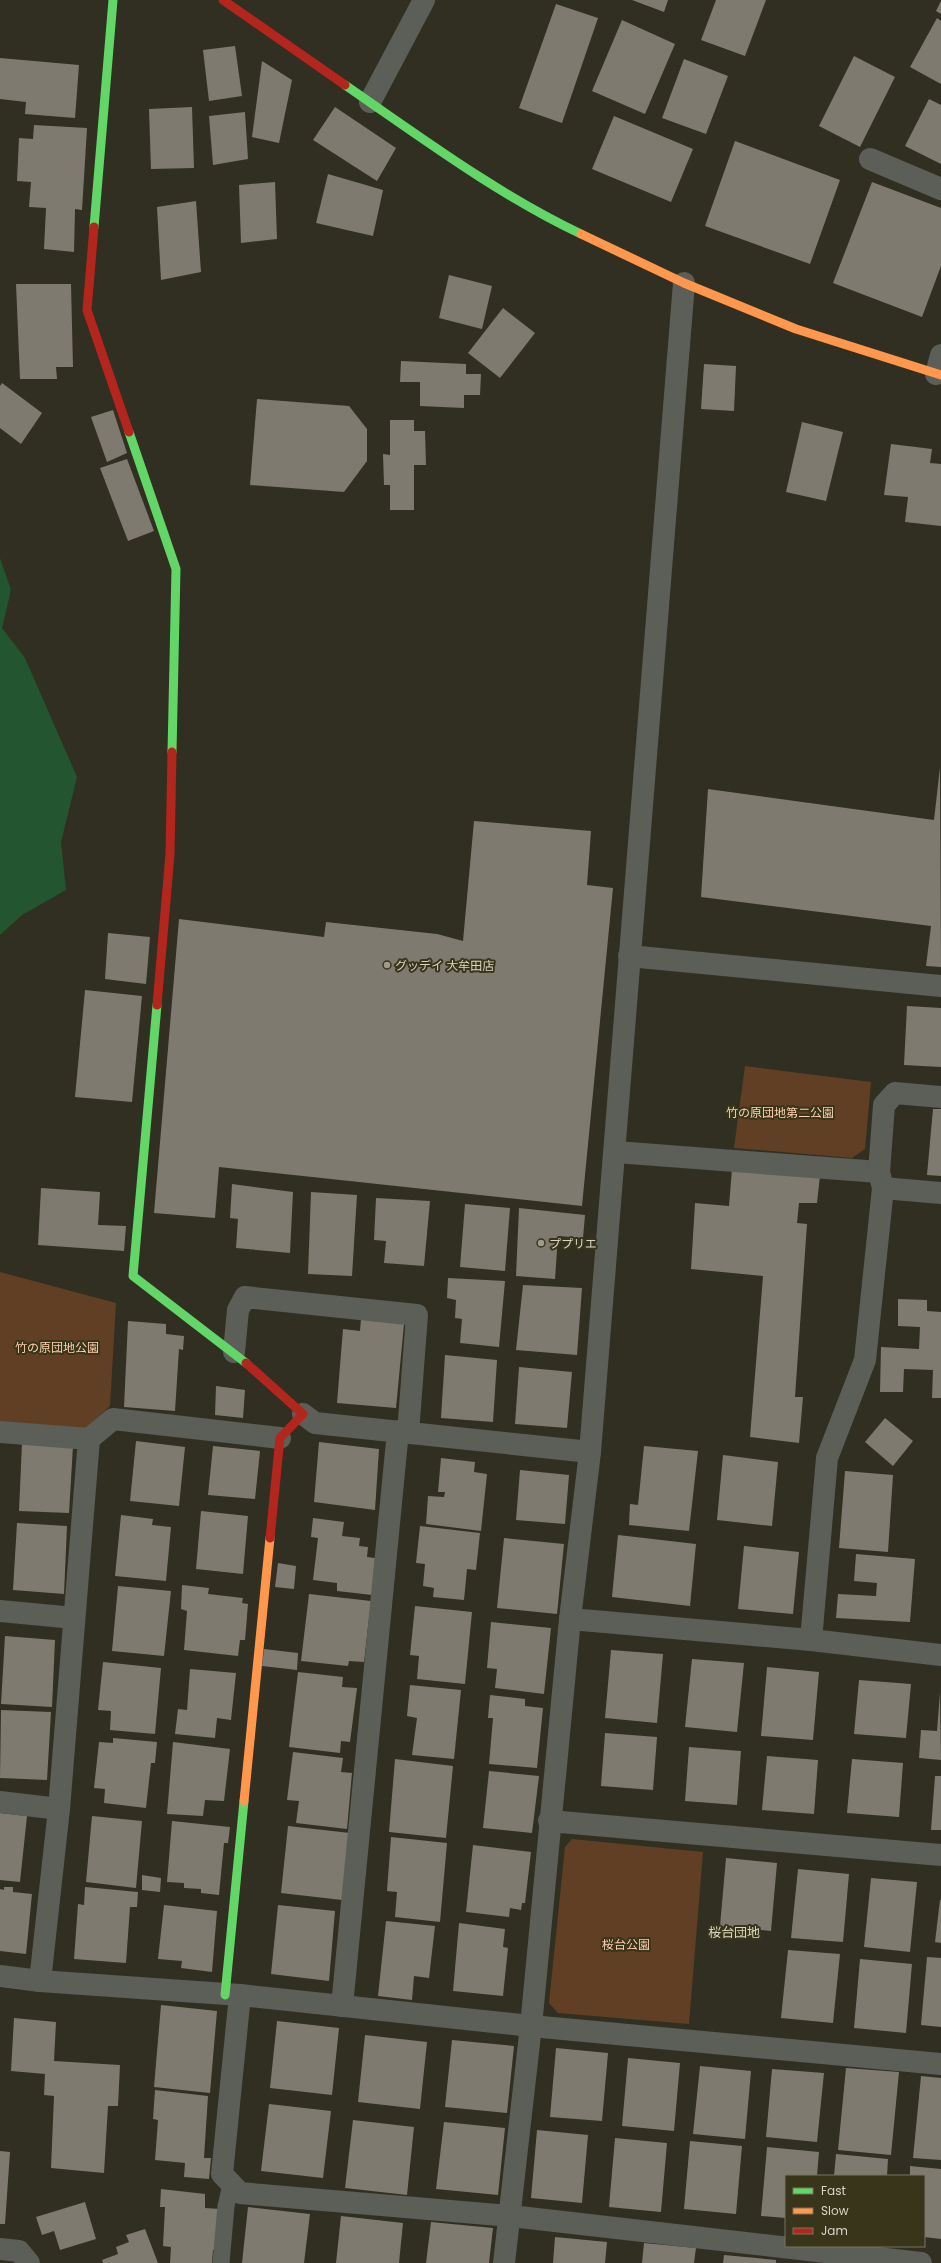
<svg xmlns="http://www.w3.org/2000/svg" width="941" height="2263" font-family="Poppins,'Noto Sans JP',sans-serif">
<style>
.green{fill:#613f24}
.water{fill:#235530}
.building{fill:#7e7a6f}
.lines{fill:none;stroke-linecap:round;stroke-linejoin:round}
.lane{stroke:#5c5e58;stroke-width:17}
.street{stroke:#5c5e58;stroke-width:22}
.fast{stroke:#63d668;stroke-width:9}
.slow{stroke:#ff974d;stroke-width:9}
.jam{stroke:#b3261e;stroke-width:9}
.poi-dot{fill:#9d9c8c;stroke:#38351a;stroke-width:1.5}
.labels{text-anchor:middle;dominant-baseline:central;stroke-width:4;stroke-linejoin:round;paint-order:stroke}
.poi-label{font-size:12px;fill:#d7d6c6;stroke:#38351a;text-anchor:start}
.park-label{font-size:12px;fill:#ffcfae;stroke:#38351a}
.neighbourhood-label{font-size:13px;fill:#d7d6c6;stroke:#38351a}
</style>
<rect width="100%" height="100%" fill="#312f21"/>
<g class="green">
<path d="M745,1066l126,16 -6,67 -13,9 -118,-10z"/>
<path d="M0,1272l116,31 -6,103 -25,23 -85,-5z"/>
<path d="M572,1839l131,13 -14,172 -131,-11 -9,-10 16,-156z"/>
</g>
<path class="water" d="M0,558l11,32 -9,38 23,30 52,119 -16,65 5,48 -44,25 -22,20z"/>
<g class="building">
<path d="M632,0h36l-4,12z"/>
<path d="M716,0h50l-21,56 -44,-16z"/>
<path d="M941,1v13l-5,-3z"/>
<path d="M556,4l42,14 -36,105 -43,-15z"/>
<path d="M937,18l4,3v63l-31,-17z"/>
<path d="M622,20l53,24 -30,70 -53,-23z"/>
<path d="M235,46l7,50 -33,5 -6,-51z"/>
<path d="M854,56l41,21 -35,70 -41,-21z"/>
<path d="M0,58l79,7 -4,53 -50,-4 1,-12 -26,-3z"/>
<path d="M684,59l44,17 -22,58 -44,-16z"/>
<path d="M262,61l30,19 -13,63 -27,-6z"/>
<path d="M929,99l12,6v59l-36,-18z"/>
<path d="M192,107l2,61 -43,1 -2,-60z"/>
<path d="M335,107l61,41 -19,33 -64,-41z"/>
<path d="M245,112l3,47 -35,6 -4,-49z"/>
<path d="M614,116l79,33 -22,53 -79,-33z"/>
<path d="M34,125l53,3 -5,82 -7,-1 -1,43 -30,-3 2,-41 -17,-1 2,-25 -14,-1 2,-43 14,1z"/>
<path d="M735,141l105,39 -30,84 -105,-38z"/>
<path d="M328,174l55,16 -10,46 -57,-13z"/>
<path d="M275,182l2,57 -36,4 -2,-58z"/>
<path d="M872,182l69,26v58l-19,51 -89,-34z"/>
<path d="M196,201l5,71 -40,8 -4,-73z"/>
<path d="M449,275l43,11 -10,43 -43,-11z"/>
<path d="M16,284h55l2,83h-17l1,12h-37z"/>
<path d="M503,308l32,25 -35,45 -32,-25z"/>
<path d="M401,361l65,3v10h15l-1,21h-16v13l-44,-2v-24h-20z"/>
<path d="M704,364l32,2 -2,45 -33,-2z"/>
<path d="M2,383l40,30 -21,31 -21,-16v-42z"/>
<path d="M257,399l92,7 18,23v32l-23,31 -94,-7z"/>
<path d="M113,410l14,43 -20,9 -16,-45z"/>
<path d="M390,420h24v11h11l1,34h-12v45h-24v-25h-6l-1,-31 7,1z"/>
<path d="M802,422l41,10 -17,69 -40,-9z"/>
<path d="M891,444l41,5 -2,14 11,1v62l-36,-4 3,-25 -24,-2z"/>
<path d="M127,459l27,72 -26,10 -28,-73z"/>
<path d="M940,767l1,200 -15,-1 5,-40 -230,-29 7,-108 226,31z"/>
<path d="M474,821l117,10 -4,54 26,3 -31,318 -363,-39 -4,51 -61,-5 25,-294 145,18 2,-15 111,12 26,7z"/>
<path d="M108,933l42,4 -4,47 -41,-5z"/>
<path d="M85,990l57,6 -10,106 -57,-5z"/>
<path d="M907,1006l34,2v59l-37,-2z"/>
<path d="M933,1109h8v67l-14,-1z"/>
<path d="M732,1169l88,7 -3,27h-18l-2,20 10,1 -12,173h8l-4,46 -49,-6 13,-161 -72,-7 4,-66 34,3z"/>
<path d="M232,1184l61,8 -3,61 -54,-5 2,-29 -8,-1z"/>
<path d="M41,1188l59,4 -2,33 28,1 -2,25 -86,-6z"/>
<path d="M311,1192l46,3 -5,81 -44,-2z"/>
<path d="M376,1198l54,3 -6,65 -40,-3 2,-22 -12,-1z"/>
<path d="M465,1204l45,4 -5,63 -45,-4z"/>
<path d="M519,1208l66,7 -2,23 -25,-2 -3,43 -39,-3z"/>
<path d="M448,1278l57,3 -6,66 -39,-4 2,-24 -7,-1 1,-18 -9,-2z"/>
<path d="M523,1285l59,3 -5,67 -61,-5z"/>
<path d="M898,1299l29,1v11l14,1v86h-9l1,-28 -29,-1 -1,23h-23l1,-45 38,2 1,-22 -22,-1z"/>
<path d="M361,1319l43,5 -8,84 -59,-5 6,-74 17,2z"/>
<path d="M128,1321l38,3v10l18,2 -1,14 -4,-1 -4,62 -51,-4z"/>
<path d="M445,1355l52,5 -4,62 -52,-4z"/>
<path d="M519,1367l53,5 -5,56 -52,-4z"/>
<path d="M216,1386l29,4 -2,28 -28,-3z"/>
<path d="M885,1418l28,23 -20,25 -28,-24z"/>
<path d="M136,1441l49,6 -6,59 -49,-5z"/>
<path d="M319,1442l60,7 -4,61 -61,-8z"/>
<path d="M22,1443l51,3 -4,67 -50,-2z"/>
<path d="M213,1446l47,5 -5,48 -47,-4z"/>
<path d="M644,1446l54,5 -9,80 -60,-6 1,-21 8,1z"/>
<path d="M723,1455l55,7 -6,64 -55,-6z"/>
<path d="M441,1458l34,4 -1,10 13,2 -6,57 -55,-7 2,-28 16,1 1,-5h-7z"/>
<path d="M520,1470l49,5 -4,49 -49,-4z"/>
<path d="M845,1471l48,4 -5,77 -49,-4z"/>
<path d="M201,1511l47,5 -5,58 -47,-5z"/>
<path d="M121,1515l32,4 -1,6 19,2 -5,54 -51,-5z"/>
<path d="M313,1518l31,4 -2,14 18,2 -1,8 9,1 -1,10 8,1 -3,37 -35,-4v-8l-24,-3 5,-42 -7,-1z"/>
<path d="M17,1523l50,3 -3,68 -51,-4z"/>
<path d="M420,1526l60,7 -4,37 -9,-1 -3,31 -31,-3 1,-9 -11,-2 2,-22 -9,-1z"/>
<path d="M618,1535l78,9 -6,62 -78,-9z"/>
<path d="M504,1538l60,6 -7,70 -60,-6z"/>
<path d="M744,1546l55,6 -6,62 -55,-5z"/>
<path d="M856,1554l59,5 -5,63 -74,-4 2,-24 38,2 1,-13 -23,-2z"/>
<path d="M278,1563l18,3 -2,23 -19,-2z"/>
<path d="M182,1585l27,3 -1,6 35,4 -1,5 6,1 -3,36h-5l-2,16 -54,-6 3,-39 -6,-2z"/>
<path d="M118,1586l53,5 -7,65 -52,-5z"/>
<path d="M309,1594l62,7 -7,61 -15,-1 -1,5 -47,-5z"/>
<path d="M415,1606l57,6 -7,72 -48,-5 2,-23 -9,-1z"/>
<path d="M491,1622l60,6 -7,66 -49,-6 2,-19 -10,-1z"/>
<path d="M5,1636l50,4 -3,67 -51,-3z"/>
<path d="M264,1649l34,4 -1,17 -35,-4z"/>
<path d="M611,1650l52,4 -6,69 -52,-5z"/>
<path d="M692,1659l52,4 -7,69 -52,-5z"/>
<path d="M103,1662l58,6 -6,66 -45,-4 1,-19 -13,-1z"/>
<path d="M767,1667l52,5 -6,68 -52,-4z"/>
<path d="M190,1669l46,4 -5,47 -14,-2 -2,20 -40,-4 3,-25 9,1z"/>
<path d="M298,1672l45,5 -1,10 15,1 -7,54 -9,-1 -1,12 -51,-6z"/>
<path d="M859,1680l52,4 -5,54 -52,-4z"/>
<path d="M410,1685l51,5 -7,69 -42,-4 5,-37 -10,-2z"/>
<path d="M940,1692l1,68 -22,-2 2,-28 16,1z"/>
<path d="M490,1695l35,4v7l18,2 -6,60 -48,-4 4,-46h-5z"/>
<path d="M1,1710l50,2 -4,68 -47,-2z"/>
<path d="M605,1733l52,4 -4,53 -52,-4z"/>
<path d="M113,1738l44,4 -2,21h-4l-5,45 -42,-5 1,-14 -11,-1 5,-46 14,1z"/>
<path d="M173,1742l57,7 -6,52 -19,-1 -2,16 -36,-2z"/>
<path d="M689,1747l52,4 -4,54 -52,-4z"/>
<path d="M293,1752l50,6 -2,14 11,1 -5,56 -51,-6 3,-22 -12,-1z"/>
<path d="M767,1756l51,4 -4,54 -52,-4z"/>
<path d="M395,1759l58,7 -7,72 -57,-6z"/>
<path d="M852,1759l51,4 -4,54 -52,-4z"/>
<path d="M489,1771l50,5 -7,57 -49,-5z"/>
<path d="M935,1776h6v54h-10z"/>
<path d="M0,1813l27,3 -7,66 -20,-2z"/>
<path d="M92,1816l50,5 -6,67 -50,-6z"/>
<path d="M172,1821l58,6 -2,16h-4l-5,52 -18,-2v-4l-17,-1v-5l-17,-1z"/>
<path d="M288,1826l62,7 -8,67 -61,-7z"/>
<path d="M391,1837l56,6 -7,79 -45,-5 2,-25 -10,-1z"/>
<path d="M473,1845l58,7 -6,51h-3l-1,7 -11,-2 -1,9 -43,-5z"/>
<path d="M726,1858l51,5 -6,68 -51,-5z"/>
<path d="M798,1869l51,5 -6,68 -52,-4z"/>
<path d="M142,1875l19,3 -1,14 -18,-2z"/>
<path d="M871,1878l46,4 -7,70 -46,-5z"/>
<path d="M4,1887h9v5l19,2 -6,60 -26,-3v-62l4,1z"/>
<path d="M85,1887l53,5 -1,15h-7l-4,56 -52,-4 4,-55 6,1z"/>
<path d="M940,1900h1v43l-6,-1z"/>
<path d="M164,1905l53,6 -5,61 -31,-4 1,-7 -24,-2z"/>
<path d="M278,1905l57,6 -6,70 -58,-7z"/>
<path d="M386,1921l49,5 -6,52 -15,-2 -2,24 -34,-4z"/>
<path d="M459,1923l46,6 -2,18 5,1 -5,48 -50,-5z"/>
<path d="M788,1950l52,4 -7,69 -52,-5z"/>
<path d="M927,1957l14,1v69l-20,-2z"/>
<path d="M860,1959l52,5 -6,69 -52,-5z"/>
<path d="M161,2005l56,6 -7,82 -56,-6z"/>
<path d="M14,2018l42,4 -2,39 66,4 -2,41h-10l-4,67 -53,-5 3,-72 -10,-1 1,-21 -34,-3z"/>
<path d="M277,2021l62,7 -7,67 -62,-7z"/>
<path d="M365,2035l62,7 -7,67 -62,-7z"/>
<path d="M452,2040l62,6 -7,67 -62,-6z"/>
<path d="M556,2048l52,5 -6,68 -52,-4z"/>
<path d="M628,2058l52,5 -6,68 -52,-5z"/>
<path d="M700,2066l51,5 -6,68 -52,-5z"/>
<path d="M846,2068l53,4 -8,83 -53,-5z"/>
<path d="M772,2069l52,4 -7,69 -51,-5z"/>
<path d="M921,2076l20,2v82l-28,-2z"/>
<path d="M155,2090l53,6 -4,62h7l-2,21 -25,-2 1,-14 -30,-3 3,-40 -5,-1z"/>
<path d="M269,2104l62,7 -8,67 -62,-7z"/>
<path d="M353,2120l61,7 -7,68 -62,-7z"/>
<path d="M444,2122l61,6 -7,67 -62,-6z"/>
<path d="M537,2130l51,5 -6,68 -51,-5z"/>
<path d="M615,2138l52,5 -6,69 -52,-5z"/>
<path d="M690,2141l52,5 -6,68 -52,-5z"/>
<path d="M767,2147l52,5 -2,24h-31v42l-25,-2z"/>
<path d="M0,2151l10,1 -5,72h-5z"/>
<path d="M836,2154l52,5 -1,17h-53z"/>
<path d="M910,2166l31,3v70l-17,-2v-61h-14z"/>
<path d="M161,2189l44,5v14l15,1 -4,41h-3l-1,13h-42l1,-16 -8,-1 2,-39h-5z"/>
<path d="M85,2202l11,37 -36,11 -6,-19 -12,4 -6,-18z"/>
<path d="M248,2207l62,7 -6,49h-62z"/>
<path d="M341,2216l62,7 -4,40h-63z"/>
<path d="M431,2222l62,6 -4,35h-63z"/>
<path d="M145,2229l13,34h-55l-1,-3 16,-6 -2,-7 13,-5 -3,-7z"/>
<path d="M555,2237l52,5 -2,21h-52z"/>
<path d="M644,2243l52,5 -2,15h-52z"/>
<path d="M724,2255l52,5v3h-53z"/>
</g>
<g class="lines">
<path class="lane" d="M221,2263l5,-57 5,-21"/>
<g class="street">
<path d="M370,102l54,-102"/>
<path d="M870,159l71,30"/>
<path d="M936,374l5,-19"/>
<path d="M629,956l312,30"/>
<path d="M616,1152l263,20 4,16 -18,172 -38,98 -16,182"/>
<path d="M879,1172l5,-67 11,-12 46,4"/>
<path d="M883,1188l58,5"/>
<path d="M234,1352l4,-42 7,-13 172,18 -9,118"/>
<path d="M303,1414l12,9 275,29"/>
<path d="M0,1432l89,7"/>
<path d="M0,1611l74,7"/>
<path d="M570,1619l241,21 130,15"/>
<path d="M0,1802l59,7"/>
<path d="M549,1821l392,34"/>
<path d="M0,1976l40,5 200,14 291,31 410,38"/>
<path d="M40,1981l19,-172 30,-370 24,-20 167,19"/>
<path d="M240,1995l-18,179 18,19 271,23 410,47"/>
<path d="M342,2006l56,-575"/>
<path d="M0,2249l19,2 10,12"/>
<path d="M504,2263l27,-237 39,-407 20,-167 94,-1169"/>
</g>
<g class="fast">
<path d="M345,85c77,53 152,109 236,149"/>
<path d="M94,227l19,-227"/>
<path d="M129,432l47,137 -4,183"/>
<path d="M157,1005l-24,271 113,87"/>
<path d="M225,1995l19,-194"/>
</g>
<g class="slow">
<path d="M581,234l103,49 112,46 145,46"/>
<path d="M244,1801l26,-263"/>
</g>
<g class="jam">
<path d="M223,0l122,85"/>
<path d="M94,227l-7,83 42,122"/>
<path d="M157,1005l13,-151 2,-102"/>
<path d="M246,1363l57,51 -23,24 -10,100"/>
</g>
</g>
<g class="poi-dot">
<circle cx="387" cy="965" r="4"/>
<circle cx="541" cy="1243" r="4"/>
</g>
<g class="labels">
<g class="poi-label">
<text x="395" y="965">グッデイ 大牟田店</text>
<text x="549" y="1243">ププリエ</text>
</g>
<g class="park-label">
<text x="780" y="1112">竹の原団地第二公園</text>
<text x="57" y="1347">竹の原団地公園</text>
<text x="626" y="1944">桜台公園</text>
</g>
<g class="neighbourhood-label">
<text x="734" y="1932">桜台団地</text>
</g>
</g>
<rect x="785" y="2175" width="140" height="72" fill="#38351a" stroke="#78755f"/>
<rect x="793" y="2188" width="20" height="6" fill="#63d668" stroke="#78755f"/>
<text x="821" y="2195" font-size="12" fill="#d7d6c6">Fast</text>
<rect x="793" y="2208" width="20" height="6" fill="#ff974d" stroke="#78755f"/>
<text x="821" y="2215" font-size="12" fill="#d7d6c6">Slow</text>
<rect x="793" y="2228" width="20" height="6" fill="#b3261e" stroke="#78755f"/>
<text x="821" y="2235" font-size="12" fill="#d7d6c6">Jam</text>
</svg>
